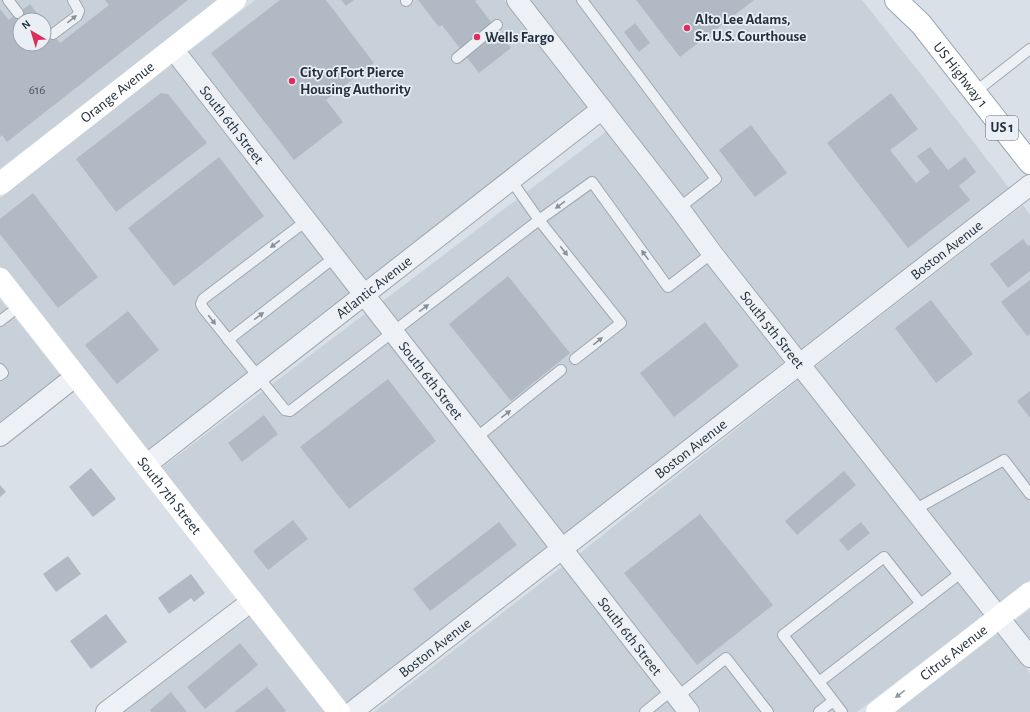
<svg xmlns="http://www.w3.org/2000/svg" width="1030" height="712" font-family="'Alegreya Sans',sans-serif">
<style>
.built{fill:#c8d0d9;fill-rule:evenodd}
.building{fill:#b1bac4}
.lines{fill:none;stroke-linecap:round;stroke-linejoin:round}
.lane-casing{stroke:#9fa8b1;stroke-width:12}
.street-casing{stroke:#9fa8b1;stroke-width:22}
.primary-casing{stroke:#99a6b3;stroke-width:24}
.lane{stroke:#edf1f5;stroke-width:10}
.street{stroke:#edf1f5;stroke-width:20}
.secondary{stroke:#fff;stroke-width:22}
.primary{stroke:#fff;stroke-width:22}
.oneway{fill:#88909a}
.oneway2{fill:#91989e}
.poi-dot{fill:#da315a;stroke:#eaeff5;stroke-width:1.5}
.labels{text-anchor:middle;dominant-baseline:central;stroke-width:3.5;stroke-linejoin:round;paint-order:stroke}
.number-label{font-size:13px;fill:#465260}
.shield{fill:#eaeff5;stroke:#5f6975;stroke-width:1}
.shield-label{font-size:14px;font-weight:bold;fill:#23303e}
.poi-label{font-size:15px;font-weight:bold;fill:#23303e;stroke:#eaeff5;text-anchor:start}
.street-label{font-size:15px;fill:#23303e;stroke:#eaeff5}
</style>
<rect width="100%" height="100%" fill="#dae0e7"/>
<g class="built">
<path d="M0,0h218l-218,169zM20,20h24v24h-24z"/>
<path d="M255,0h249l89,113 -224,170 -181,-231z"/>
<path d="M530,0h332l69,87 78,101 -208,161z"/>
<path d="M172,64l180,231 -206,156 -146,-185v-68z"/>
<path d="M607,131l178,230 -220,175 -182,-235z"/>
<path d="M1023,205l7,10v365l-30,23 -185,-236z"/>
<path d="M0,299l62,78 -62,48z"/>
<path d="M366,313l183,236 -203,156 -186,-236z"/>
<path d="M799,379l185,236 -127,97h-155l-123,-158z"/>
<path d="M563,566l114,146h-303z"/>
<path d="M1030,609v32l-16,-20z"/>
<path d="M251,616l75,96h-202z"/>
<path d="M998,633l32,40v39h-135z"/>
</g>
<g class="building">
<path d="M105,0h83l-181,142 -5,-7 -2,2v-128l9,11 21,-16 12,16h-22v24h24v-21l16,20 49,-38z"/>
<path d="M280,0h46l48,63 -48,37 17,22 -49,38 -83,-107z"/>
<path d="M341,0h13l-8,6z"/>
<path d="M418,0h59l-2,1 36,47 -32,25 -37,-48 -3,2z"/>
<path d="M636,0h118l-74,57z"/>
<path d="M635,23l15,20 -11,9 -15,-20z"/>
<path d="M161,93l7,1 39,49 -91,69 -40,-53z"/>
<path d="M891,93l27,36 -28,21 26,33 14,-11 -13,-16 13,-9 18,23 17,-13 11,15 -17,14 11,14 -62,48 -81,-105z"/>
<path d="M751,125l36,48 -32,24 -36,-47z"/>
<path d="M219,157l45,59 -90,70 -46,-58z"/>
<path d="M33,193l65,84 -40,31 -58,-74v-15z"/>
<path d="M1023,239l5,7 2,-1v26l-22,17 -18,-24z"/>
<path d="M508,276l62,77 -59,48 -62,-77z"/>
<path d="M1030,280v54l-3,2 -26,-34z"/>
<path d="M931,300l42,54 -37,29 -41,-55z"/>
<path d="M128,311l31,39 -42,34 -32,-39z"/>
<path d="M705,322l34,44 -65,51 -34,-44z"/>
<path d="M388,379l48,62 -87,68 -49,-62z"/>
<path d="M1030,391v27l-13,-17z"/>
<path d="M264,415l14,19 -36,28 -14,-19z"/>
<path d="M91,468l25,31 -23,18 -24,-30z"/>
<path d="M844,471l12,14 -59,50 -12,-14z"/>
<path d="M0,485l6,7 -6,5z"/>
<path d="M700,514l73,91 -76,60 -73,-92z"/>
<path d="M293,520l15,19 -40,31 -15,-19z"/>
<path d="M499,522l18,23 -87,66 -17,-22z"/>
<path d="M861,522l9,11 -22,18 -9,-11z"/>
<path d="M68,556l13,18 -25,18 -13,-18z"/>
<path d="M191,574l14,19 -11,9 -3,-4 -22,16 -11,-16z"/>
<path d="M106,614l21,28 -36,27 -21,-28z"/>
<path d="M240,643l18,22 -53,44 -18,-22z"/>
<path d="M267,687l19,24 -2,1h-50z"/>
<path d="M171,692l16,20h-36l-1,-2z"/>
</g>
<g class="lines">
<defs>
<g id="lane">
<path d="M8,0l10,13"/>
<path d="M582,0l134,179 -37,29"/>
<path d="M406,1l1,-1"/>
<path d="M53,34l24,-18 2,-5 -6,-11"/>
<path d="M457,58l40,-33"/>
<path d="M975,92l55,-43"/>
<path d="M511,180l28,40 82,103 -46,36"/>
<path d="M306,221l-103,78 -2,5 2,4 82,102 5,1 249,-191 53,-38 76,105 44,-34"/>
<path d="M0,321l21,-16"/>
<path d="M228,340l107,-83"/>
<path d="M0,369l3,4 -3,2"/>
<path d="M476,438l85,-68"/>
<path d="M914,510l90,-50 26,34"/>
<path d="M819,682l143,-110"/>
<path d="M677,697l49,-39 42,54"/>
<path d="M645,712l27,-22"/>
<path d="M819,712l14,-11"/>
<path d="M842,712l-59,-77 101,-78 37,47"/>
</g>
<g id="street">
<path id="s1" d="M517,0l162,208 33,45 318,404"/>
<path id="s2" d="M173,49l516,663"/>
<path d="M0,436l76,-60"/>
<path id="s3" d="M146,465l456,-356"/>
<path d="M106,712l146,-111"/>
<path id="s4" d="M352,712l678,-527"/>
</g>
<g id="primary">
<path id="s8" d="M896,0l25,24 109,139"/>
</g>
</defs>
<use href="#lane" class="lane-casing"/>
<use href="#street" class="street-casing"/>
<use href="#primary" class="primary-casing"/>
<use href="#lane" class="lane"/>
<use href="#street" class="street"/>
<g class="secondary">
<path id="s5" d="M0,184l235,-184"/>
<path id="s6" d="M0,279l339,433"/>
<path id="s7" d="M877,712l153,-119"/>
</g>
<use href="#primary" class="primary"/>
</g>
<defs><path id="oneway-solid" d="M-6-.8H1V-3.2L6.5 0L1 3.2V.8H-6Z"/></defs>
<g class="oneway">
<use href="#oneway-solid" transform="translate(72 19) rotate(-39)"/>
<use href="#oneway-solid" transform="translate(560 205) rotate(144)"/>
<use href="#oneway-solid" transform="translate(275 244) rotate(143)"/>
<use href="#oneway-solid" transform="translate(564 251) rotate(52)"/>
<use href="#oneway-solid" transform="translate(645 255) rotate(-126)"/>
<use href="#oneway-solid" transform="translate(424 308) rotate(-37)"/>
<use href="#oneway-solid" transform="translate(259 316) rotate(-37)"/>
<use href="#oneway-solid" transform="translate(212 320) rotate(52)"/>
<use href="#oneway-solid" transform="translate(598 341) rotate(-39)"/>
<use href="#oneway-solid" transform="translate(506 414) rotate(-38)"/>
</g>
<use class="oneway2" href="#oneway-solid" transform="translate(900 694) rotate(142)"/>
<g class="poi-dot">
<circle cx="687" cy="28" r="4"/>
<circle cx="477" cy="37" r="4"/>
<circle cx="292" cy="81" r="4"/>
</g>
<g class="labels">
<g class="number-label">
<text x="37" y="90">616</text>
</g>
<rect class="shield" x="986" y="116" width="32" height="24" rx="3"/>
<g class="shield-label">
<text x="1002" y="128">US 1</text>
</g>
<g class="poi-label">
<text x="695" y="19">Alto Lee Adams,<tspan x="695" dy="17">Sr. U.S. Courthouse</tspan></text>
<text x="485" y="37">Wells Fargo</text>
<text x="300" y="72">City of Fort Pierce<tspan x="300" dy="17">Housing Authority</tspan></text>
</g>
<g class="street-label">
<text stroke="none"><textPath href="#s8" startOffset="99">US Highway 1</textPath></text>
<text stroke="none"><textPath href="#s5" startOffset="149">Orange Avenue</textPath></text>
<text stroke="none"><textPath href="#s2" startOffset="96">South 6th Street</textPath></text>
<text stroke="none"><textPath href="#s4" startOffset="753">Boston Avenue</textPath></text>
<text stroke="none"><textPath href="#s3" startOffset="289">Atlantic Avenue</textPath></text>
<text stroke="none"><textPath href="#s1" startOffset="417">South 5th Street</textPath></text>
<text stroke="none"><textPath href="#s2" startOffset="420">South 6th Street</textPath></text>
<text stroke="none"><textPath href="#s4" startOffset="429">Boston Avenue</textPath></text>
<text stroke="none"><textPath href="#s6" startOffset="275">South 7th Street</textPath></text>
<text stroke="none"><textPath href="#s2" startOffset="744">South 6th Street</textPath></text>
<text stroke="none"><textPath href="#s4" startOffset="105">Boston Avenue</textPath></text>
<text stroke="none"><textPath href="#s7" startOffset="97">Citrus Avenue</textPath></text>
</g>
</g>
<g transform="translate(32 32) rotate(322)"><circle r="19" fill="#eaeff5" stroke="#9aa3ac"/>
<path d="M0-3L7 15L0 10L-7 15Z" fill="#da315a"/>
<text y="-6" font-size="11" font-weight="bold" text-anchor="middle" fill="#23303e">N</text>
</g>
</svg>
